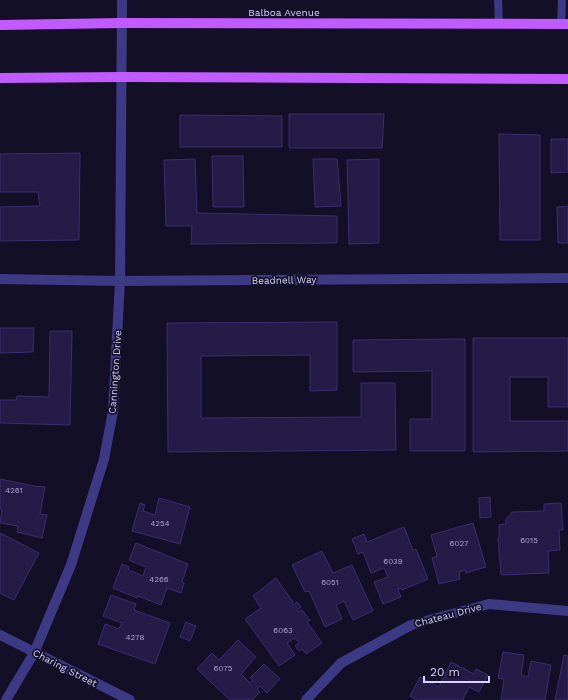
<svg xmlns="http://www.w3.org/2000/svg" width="568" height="700" font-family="'Work Sans',sans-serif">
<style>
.building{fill:#241b47;stroke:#3b2d73}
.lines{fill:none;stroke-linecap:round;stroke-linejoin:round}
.lane{stroke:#3d3a85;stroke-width:8}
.street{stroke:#3d3a85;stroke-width:10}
.primary{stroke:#c25bff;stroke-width:10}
.labels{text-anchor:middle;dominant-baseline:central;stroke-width:3.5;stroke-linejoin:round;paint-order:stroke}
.number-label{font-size:8px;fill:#aca6d1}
.street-label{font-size:10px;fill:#d9d4ff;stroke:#130f26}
</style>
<rect width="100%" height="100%" fill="#130f26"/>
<g class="building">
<path d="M289,114h95l-2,34h-93z"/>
<path d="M180,115l102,1v31h-102z"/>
<path d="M499,134l41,1v105h-40z"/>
<path d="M551,139h17v33l-17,1z"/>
<path d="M80,153l-1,87 -79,1v-34l40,-1 -2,-14h-38v-38z"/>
<path d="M212,156h31l1,51h-31z"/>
<path d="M195,159l2,54 140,3v27l-146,1 1,-18h-26l-2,-66z"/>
<path d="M313,159h24l4,47 -26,1z"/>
<path d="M379,159v84l-30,1 -2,-84z"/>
<path d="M568,206v37h-10l-1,-36z"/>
<path d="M337,322v68l-27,1v-36l-109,1v62l160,-1v-34h34l1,67 -228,2 -1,-129z"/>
<path d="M0,328h34l-1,24 -33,1z"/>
<path d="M50,331h22l-2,94 -70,-2v-23h16l1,-4 32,1z"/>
<path d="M473,338h95v69h-20v-30h-38v44h58v30l-95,1z"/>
<path d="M465,339v112h-55v-32h22v-48l-79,1v-32z"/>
<path d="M0,479l39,8v-1l6,1 -5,27 7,1 -5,23 -25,-6 1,-6 -18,-3 2,-14h-2z"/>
<path d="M490,497l1,20 -11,1 -1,-20z"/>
<path d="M159,498l31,9 -10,37 -48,-13 8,-28 5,2 -2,6 12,4z"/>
<path d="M561,503l2,27h-4l1,20 -12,1 1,22 -48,2 -3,-37h1v-13l7,-1v-5l6,-7 32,-1v-7z"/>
<path d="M473,523l13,44 -20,6 -1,-3 -6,2 1,7 -21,5 -7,-26 5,-2 -6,-21z"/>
<path d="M404,527l9,23 3,-1 12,30 -26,11 -1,-2 -3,1 3,8 -18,7 -9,-22 14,-5 -4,-9 -13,5 -8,-21 -5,2 -6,-15 12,-5 3,8z"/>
<path d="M0,533l39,20 -25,47 -14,-7z"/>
<path d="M136,543l52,21 -6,18 2,1 -3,10 -14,-5 -6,17 -23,-9 -1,2 -24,-10 9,-24 7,3 -1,3 15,6 3,-9 -17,-7z"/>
<path d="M322,551l11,22 19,-8 21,46 -20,9 -9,-19 -8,4 6,14 -17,8 -16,-36 -4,1 -13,-27z"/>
<path d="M276,578l17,24 -1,1 1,2 4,-3 4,5 -4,3 2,2 3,-2 8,10 -3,2 15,21 -16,11 -4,-5 -3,2 -4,-5 4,-3 -4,-5 -8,5 8,12 -16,11 -34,-47 16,-11 -8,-12z"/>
<path d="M111,595l25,9 -2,6 36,13 -15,41 -57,-20 7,-20 14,5 3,-6 -19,-7z"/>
<path d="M186,622l10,4 -6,15 -10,-4z"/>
<path d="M238,640l18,17 -15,17 9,9 3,-3 -3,-2 14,-14 16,15 -13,14 -7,-7 -3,3 3,3 -8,8h-22l-33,-31 15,-16 7,7z"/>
<path d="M503,652l21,3 -3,20 7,2 3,-16 20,4 -6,35h-44l3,-21 -6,-1z"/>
<path d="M564,655l4,1v44h-13z"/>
<path d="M451,662l23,12 2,-5 12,6 -9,17 -10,-5 -6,12 1,1h-47l-7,-4 10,-19 19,10z"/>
</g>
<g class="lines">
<g class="lane">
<path d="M498,0l1,24"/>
<path d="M561,24l1,-24"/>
</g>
<g class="street">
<path d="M0,279l120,2 448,-3"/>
<path d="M0,635l130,65"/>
<path d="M6,700l28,-47 37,-88 33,-106 9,-48 7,-130 2,-281"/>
<path d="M306,700l35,-37 70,-38 78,-21 79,7"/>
</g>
<g class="primary">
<path d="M0,25l122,-2 446,1"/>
<path d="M0,78l122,-1 446,2"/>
</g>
</g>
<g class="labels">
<g class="number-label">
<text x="14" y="490">4261</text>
<text x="160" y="523">4254</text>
<text x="529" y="540">6015</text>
<text x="459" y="543">6027</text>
<text x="393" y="561">6039</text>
<text x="159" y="579">4266</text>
<text x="330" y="582">6051</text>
<text x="283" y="630">6063</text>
<text x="135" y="637">4278</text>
<text x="223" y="668">6075</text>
</g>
<g class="street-label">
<text x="284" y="12">Balboa Avenue</text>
<text transform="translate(284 280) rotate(-1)">Beadnell Way</text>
<text transform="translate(115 372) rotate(-86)">Cannington Drive</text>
<text transform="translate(448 615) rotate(-15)">Chateau Drive</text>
<text transform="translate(65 668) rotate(27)">Charing Street</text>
</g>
</g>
<path d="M424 676v6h65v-6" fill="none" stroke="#d9d4ff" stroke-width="2"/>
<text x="430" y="676" font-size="12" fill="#d9d4ff" stroke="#130f26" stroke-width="3" paint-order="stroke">20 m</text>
</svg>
